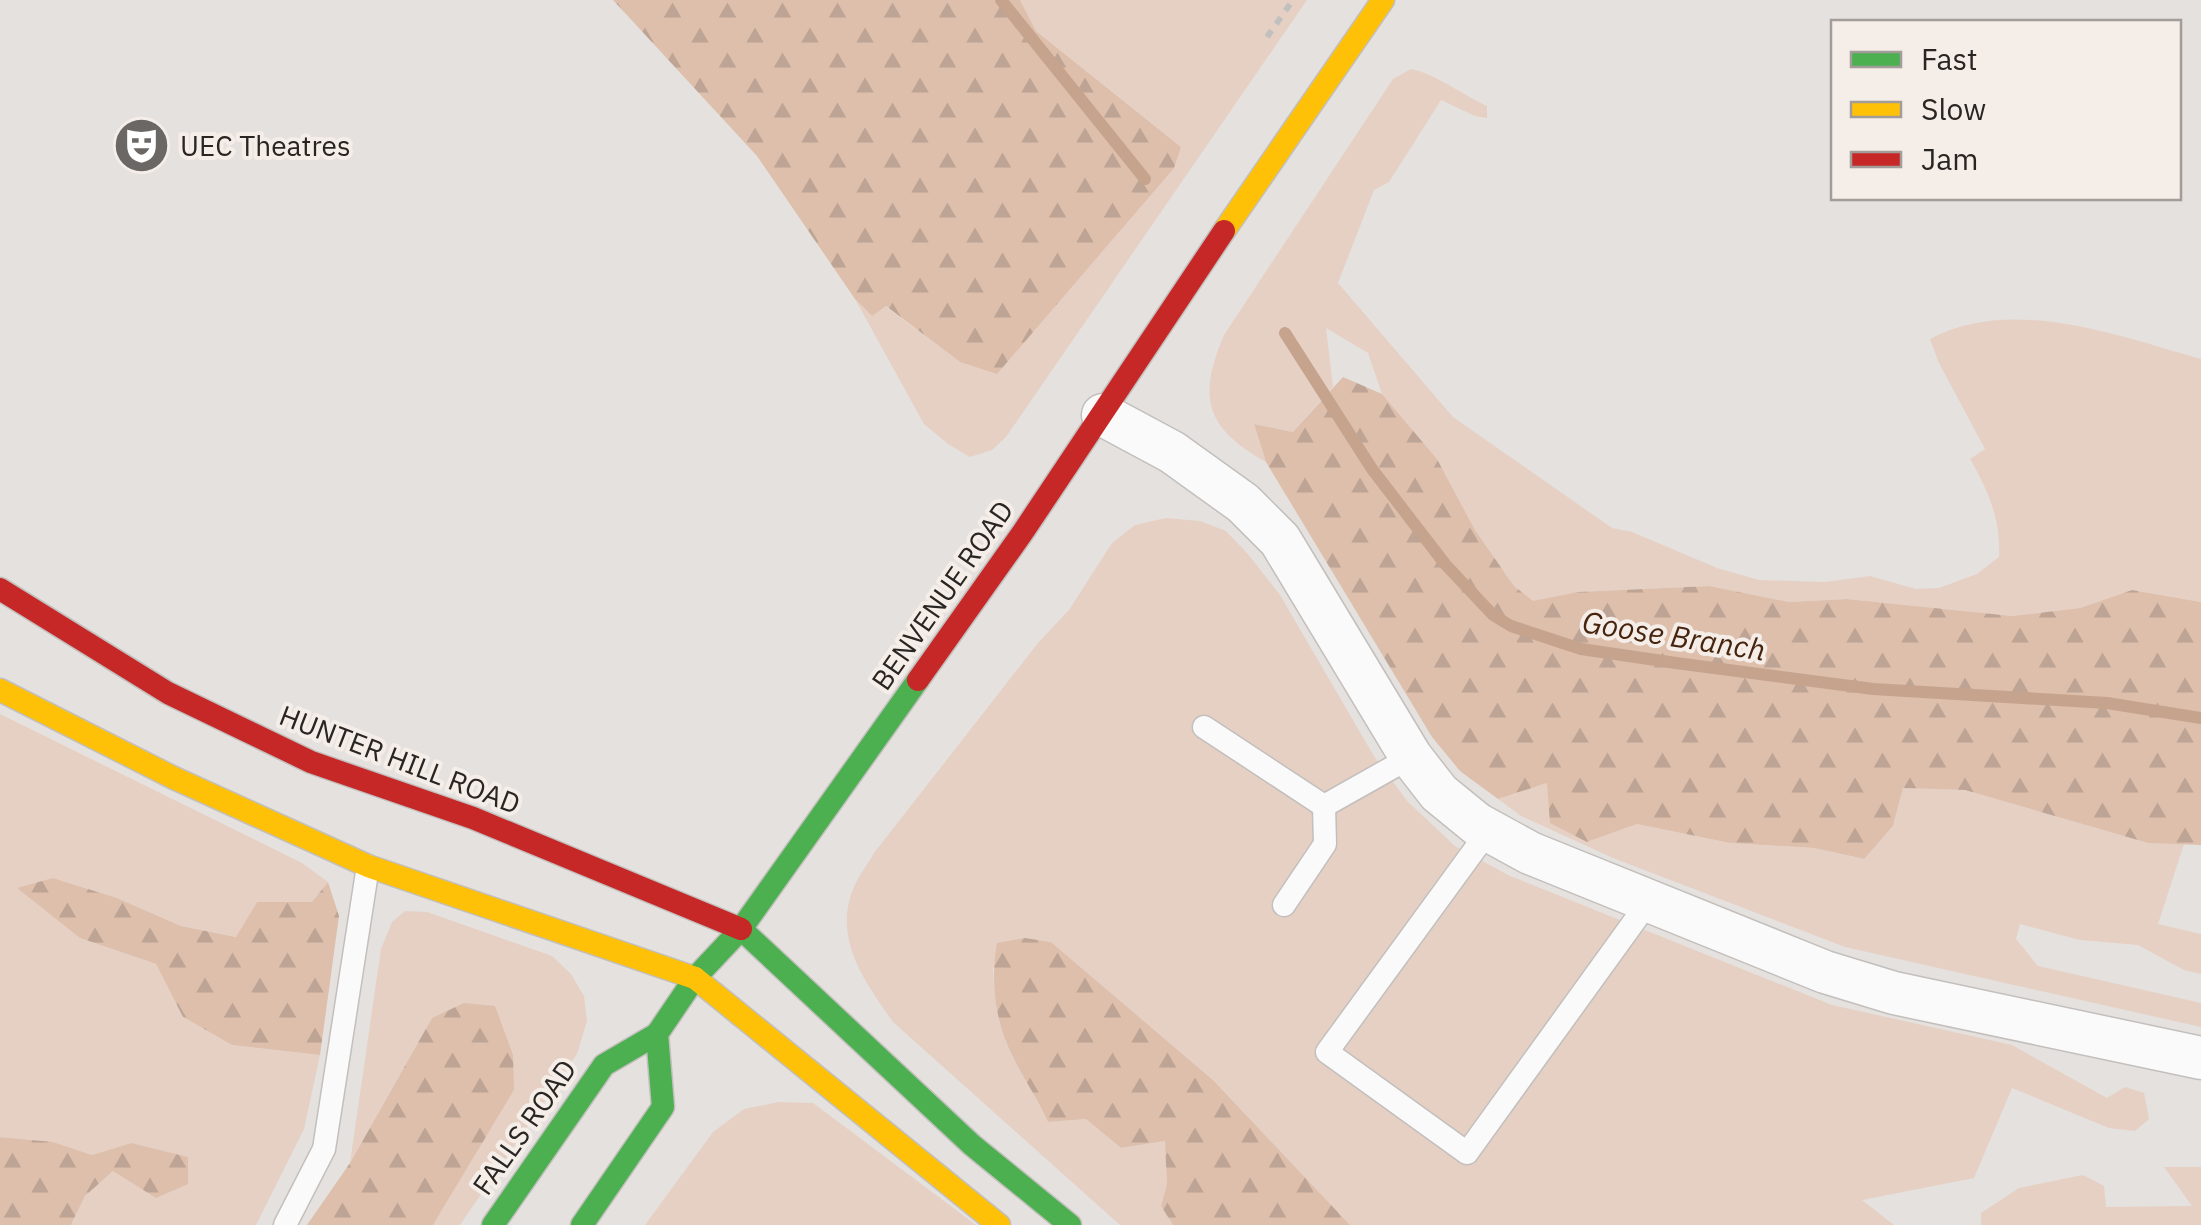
<svg xmlns="http://www.w3.org/2000/svg" width="2201" height="1225" font-family="'IBM Plex Sans',sans-serif">
<style>
.grass{fill:#e6d0c4}
.forest{fill:url(#forest-firs)}
.lines{fill:none;stroke-linecap:round;stroke-linejoin:round}
.stream{stroke:#c6a38d;stroke-width:12}
.lane-casing{stroke:#c2bfbd;stroke-width:25}
.street-casing{stroke:#c2bfbd;stroke-width:45}
.fast-casing{stroke:#c2bfbd;stroke-width:25}
.slow-casing{stroke:#c2bfbd;stroke-width:25}
.jam-casing{stroke:#c2bfbd;stroke-width:25}
.path{stroke:#c2c0be;stroke-width:6;stroke-dasharray:8 8;stroke-linecap:butt}
.lane{stroke:#fbfafa;stroke-width:22}
.street{stroke:#fbfafa;stroke-width:42}
.fast{stroke:#4caf50;stroke-width:22}
.slow{stroke:#ffc107;stroke-width:22}
.jam{stroke:#c62828;stroke-width:22}
.labels{text-anchor:middle;dominant-baseline:central;stroke-width:8;stroke-linejoin:round;paint-order:stroke}
.poi-label{font-size:28px;fill:#282523;stroke:#f5ede8;text-anchor:start}
.street-label{font-size:28px;fill:#282523;stroke:#f5ede8}
.water-label{font-size:30px;font-style:italic;fill:#47240d;stroke:#f5ede8}
</style>
<defs>
<pattern id="forest-firs" width="22" height="20" patternUnits="userSpaceOnUse" patternTransform="scale(2.5)"><rect width="22" height="20" fill="#ddbfac"/><path d="M5 1l3.5 6h-7zM16 11l3.5 6h-7z" fill="#bea494"/></pattern>
</defs>
<rect width="100%" height="100%" fill="#e5e1de"/>
<g class="grass">
<path d="M1020,0h287l-301,437 -14,13 -22,7 -22,-13 -24,-20 -69,-125 17,17 13,-10 75,56 221,-215 -145,-116z"/>
<path d="M1411,69c27,6 50,25 76,37v12l-12,-2 -34,-16 -52,82 -15,8 -36,93 115,134 159,111 20,4 85,36 42,12 66,2 45,-6 46,13 23,-1 38,-14 22,-17c2,-37 -11,-67 -29,-98l15,-10 -46,-86 -9,-24c83,-44 188,-3 271,20v243l-69,-12 -52,18 -68,8 -165,-17 -58,3 -80,-16 -131,6 -45,10 -19,-16 -39,-56 -38,-71 -55,-65 -14,-41 -42,-25 7,59 -40,45 -39,-8 12,38c-60,-34 -69,-63 -42,-127l169,-256z"/>
<path d="M1166,518l34,3 26,10 21,22 33,42 95,163 33,44 47,44 53,29 324,130 180,40 95,53 18,-11 19,6 5,26 -14,12 -26,-3 -97,-40 -38,90 -112,22 32,25h-544l-137,-145 -162,-138 -26,-4 -32,30c1,29 6,65 21,91 11,22 24,40 34,63l38,-3 35,29 45,-7 1,43 -6,22 12,19h-53l-227,-203c-28,-40 -61,-84 -39,-135 5,-12 14,-23 20,-34l164,-210 31,-33 43,-67 23,-18z"/>
<path d="M0,714l302,149 26,19 -15,20h-56l-20,35 -56,-11 -64,-28 -64,-20 27,60 76,26 27,53 49,28 88,10 -16,74 -48,96h-185l14,-29 28,-25 18,-28 -39,12 -39,-13 -53,-5z"/>
<path d="M1547,783l40,59 50,-18 93,19 84,5 49,11 30,-33 10,-38 62,2 183,53 36,1 -26,80 43,10v40l-17,-4 -46,-25 -58,-5 -60,-16 -4,15 22,27 163,37v24l-356,-80 -232,-89 -92,-42 -23,-17z"/>
<path d="M405,911l22,1 125,44 19,18 13,22 3,25 -10,33 -117,171h-27l81,-135 -82,-72 -82,145 31,-214 11,-27z"/>
<path d="M779,1102l34,1 163,122h-331l68,-93 31,-23z"/>
<path d="M2164,1167h37v58h-220v-12l38,-25 64,-13 21,11 2,21 86,-1z"/>
</g>
<g class="forest">
<path d="M613,0h407l16,31 145,116 -7,21 -177,206 -37,-12 -74,-56 -14,10 -17,-17 -98,-143z"/>
<path d="M1343,377l39,17 55,65 38,71 39,56 19,15 45,-9 131,-6 80,16 58,-3 165,17 68,-8 52,-18 69,12v243l-53,-2 -183,-53 -62,-2 -10,38 -29,33 -50,-11 -84,-5 -93,-19 -50,18 -37,-19 -3,-40 -49,16 -38,-28 -28,-34 -166,-275 -12,-38 39,8z"/>
<path d="M53,878l64,20 64,28 55,11 21,-35h55l16,-20 11,34 -19,139 -88,-10 -49,-28 -27,-53 -76,-26 -63,-50z"/>
<path d="M1025,938l26,4 162,138 137,145h-177l-12,-19 6,-22 -2,-43 -44,7 -35,-29 -38,3c-10,-23 -23,-41 -34,-63 -19,-35 -24,-78 -17,-116z"/>
<path d="M464,1003l31,3 18,49 1,35 -81,135h-126l43,-62 82,-145z"/>
<path d="M0,1137l53,5 39,13 39,-12 57,14v27l-32,14 -43,-27 -28,25 -14,29h-71z"/>
</g>
<g class="lines">
<g class="stream">
<path d="M1001,0l144,179"/>
<path d="M1285,333l87,136 73,95 48,51 18,11 70,23 95,14 197,26 234,14 94,15"/>
</g>
<defs>
<g id="lane">
<path d="M1204,727l120,79 87,-49"/>
<path d="M1489,830l-162,222 140,101 182,-252"/>
<path d="M1284,905l41,-61 -1,-38"/>
<path d="M285,1225l39,-76 44,-283"/>
</g>
<path id="street" d="M1103,415l69,37 71,51 37,37 131,217 28,36 38,31 53,29 295,119 69,21 307,65"/>
<g id="fast">
<path d="M741,929l231,216 98,80"/>
<path d="M493,1225l111,-160 53,-31"/>
<path d="M582,1225l81,-118 -6,-73 38,-56 46,-49 177,-249"/>
</g>
<g id="slow">
<path d="M1224,231l159,-231"/>
<path d="M0,690l174,88 194,88 327,112"/>
<path d="M695,978l304,247"/>
</g>
<g id="jam">
<path d="M0,589l168,104 143,69 162,56 268,111"/>
<path d="M918,680l105,-148 201,-301"/>
</g>
</defs>
<use href="#lane" class="lane-casing"/>
<use href="#street" class="street-casing"/>
<use href="#fast" class="fast-casing"/>
<use href="#slow" class="slow-casing"/>
<use href="#jam" class="jam-casing"/>
<path class="path" d="M1267,37l26,-37"/>
<use href="#lane" class="lane"/>
<use href="#street" class="street"/>
<use href="#fast" class="fast"/>
<use href="#slow" class="slow"/>
<use href="#jam" class="jam"/>
</g>
<defs>
<symbol id="theatre-disc" viewBox="-11 -11 22 22"><circle r="9.5" fill="#6a6764" stroke="#f5ede8"/><path d="M-5-5.5Q0-4 5-5.5V0Q5 5 0 6Q-5 5-5 0ZM-3.3-2.5H-1v1.5H-3.3ZM1-2.5H3.3v1.5H1ZM-2.8 1Q0 5.5 2.8 1Z" fill="#fff"/></symbol>
</defs>
<g fill-rule="evenodd">
<use href="#theatre-disc" x="110" y="114" width="63" height="63"/>
</g>
<g class="labels">
<g class="poi-label">
<text x="180" y="145">UEC Theatres</text>
</g>
<g class="street-label">
<text transform="translate(942 595) rotate(-55)">BENVENUE ROAD</text>
<text transform="translate(400 759) rotate(21)">HUNTER HILL ROAD</text>
<text transform="translate(524 1127) rotate(-55)">FALLS ROAD</text>
</g>
<g class="water-label">
<text transform="translate(1674 635) rotate(9)">Goose Branch</text>
</g>
</g>
<rect x="1831" y="20" width="350" height="180" fill="#f5ede8" stroke="#a39d99" stroke-width="2.5"/>
<rect x="1851" y="52" width="50" height="15" fill="#4caf50" stroke="#a39d99" stroke-width="2.5"/>
<text x="1921" y="70" font-size="30" fill="#282523">Fast</text>
<rect x="1851" y="102" width="50" height="15" fill="#ffc107" stroke="#a39d99" stroke-width="2.5"/>
<text x="1921" y="120" font-size="30" fill="#282523">Slow</text>
<rect x="1851" y="152" width="50" height="15" fill="#c62828" stroke="#a39d99" stroke-width="2.5"/>
<text x="1921" y="170" font-size="30" fill="#282523">Jam</text>
</svg>
